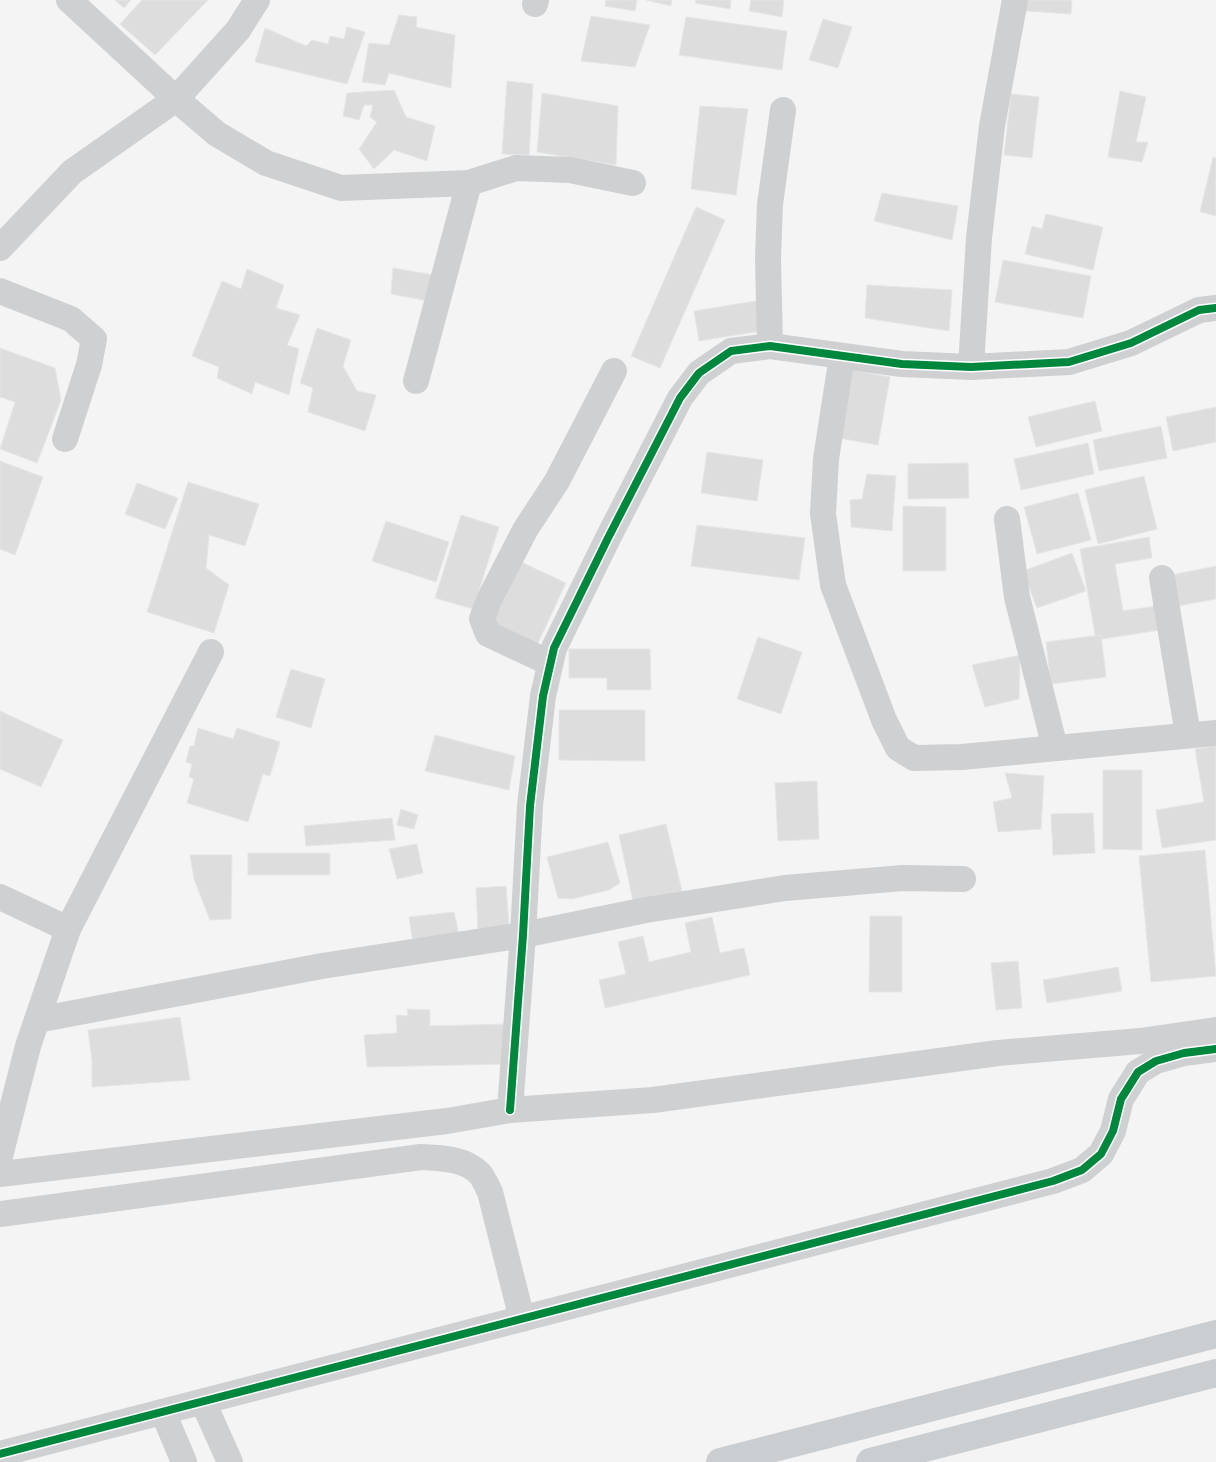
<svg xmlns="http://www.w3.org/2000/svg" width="1216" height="1462" font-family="Commissioner,sans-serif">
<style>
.building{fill:#ddddde;stroke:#e5e6e7}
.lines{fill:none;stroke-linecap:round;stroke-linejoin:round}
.minor{stroke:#ced0d2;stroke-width:26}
.major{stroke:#caced1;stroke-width:28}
.cycleway-casing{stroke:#fff;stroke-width:11}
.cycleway{stroke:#00873e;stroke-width:8}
</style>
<rect width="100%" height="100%" fill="#f4f4f4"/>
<g class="building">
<path d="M115,0h16l-7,8z"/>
<path d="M142,0h66l-53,55 -35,-31z"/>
<path d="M606,0h31l-2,11 -30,-5z"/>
<path d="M646,0h26l-1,6z"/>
<path d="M696,0h35l-1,9 -35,-6z"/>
<path d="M751,0h33l-2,17 -33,-6z"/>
<path d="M1027,0h45l-1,14 -45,-3z"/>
<path d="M399,15l18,2 -1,10 39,8 -4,53 -62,-15 -4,12 -23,-3 7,-39 20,2z"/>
<path d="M591,16l59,9 -15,42 -54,-6z"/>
<path d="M686,17l101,14 -5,39 -103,-15z"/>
<path d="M823,19l29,8 -14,41 -29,-8z"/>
<path d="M347,27l18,5 -18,52 -92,-22 10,-34 41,18 6,-6 16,4 2,-8 14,3z"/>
<path d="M507,81l26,3 -4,71 -27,-1z"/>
<path d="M394,90l12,27 29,9 -8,35 -33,-11 -20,19 -15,-20 18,-27 -7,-5 3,-12h-9l-5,15 -16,-4 4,-23z"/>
<path d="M1120,91l26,6 -10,45h12l-6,20 -34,-5z"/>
<path d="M542,93l76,13 -2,59 -79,-13z"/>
<path d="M1011,94l28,3 -7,61 -28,-3z"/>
<path d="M700,106l48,3 -12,86 -45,-6z"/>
<path d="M1213,157l3,1v58l-16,-4z"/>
<path d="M882,193l76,13 -6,34 -78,-19z"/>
<path d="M696,207l29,13 -65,148 -29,-12z"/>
<path d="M1046,214l57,13 -10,43 -68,-16 7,-28 10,3z"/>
<path d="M1003,260l88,16 -8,42 -88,-16z"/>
<path d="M393,268l41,7 -6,26 -37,-7z"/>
<path d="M247,269l37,16 -8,23 24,7 -13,30 12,4 -10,46 -34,-13 -3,12 -35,-16 2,-11 -27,-11 30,-75 19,8z"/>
<path d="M867,285l85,5 -3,41 -84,-13z"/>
<path d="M756,301l5,30 -62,10 -5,-30z"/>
<path d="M317,328l34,12 -8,26 14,25 19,4 -11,36 -57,-19 5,-24 -13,-5z"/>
<path d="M0,348l55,20 6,32 -24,63 -37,-14 15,-47 -15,-5z"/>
<path d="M851,370l39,7 -12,68 -39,-7z"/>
<path d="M1095,401l7,30 -66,16 -8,-30z"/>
<path d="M1216,407v35l-43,9 -7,-34z"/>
<path d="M1161,426l6,32 -68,13 -6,-31z"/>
<path d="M1088,443l6,31 -73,16 -7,-31z"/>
<path d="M707,452l56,8 -6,41 -56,-8z"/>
<path d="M0,461l43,16 -28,78 -15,-6z"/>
<path d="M968,463l1,35 -61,1v-35z"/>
<path d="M867,474l29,2 -4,55 -41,-4 -1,-27 12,-1z"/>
<path d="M1144,476l13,53 -59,15 -13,-54z"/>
<path d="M188,482l71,22 -14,42 -36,-11 -3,33 23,17 -15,48 -67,-21z"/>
<path d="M137,483l41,15 -13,31 -40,-15z"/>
<path d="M1078,493l13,47 -54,14 -13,-47z"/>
<path d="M903,506l43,1v64h-43z"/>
<path d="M461,515l38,12 -26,82 -38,-11z"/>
<path d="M386,521l63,21 -13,40 -64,-21z"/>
<path d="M697,525l108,13 -6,42 -108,-14z"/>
<path d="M1149,537l3,21 -37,6 8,47 33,-5 4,24 -64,10 -16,-91z"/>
<path d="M1072,553l14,38 -49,17 -14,-37z"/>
<path d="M521,562l45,21 -29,62 -45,-21z"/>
<path d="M1216,566v33l-38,7 -7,-31z"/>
<path d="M1101,635l5,42 -55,7 -5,-42z"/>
<path d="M758,637l44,15 -21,62 -44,-15z"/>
<path d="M569,649h81l1,41h-44v-12h-38z"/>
<path d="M1020,655l-1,44 -34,8 -13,-42z"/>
<path d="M291,669l34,10 -14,49 -35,-11z"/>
<path d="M559,710h86v51l-86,-1z"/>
<path d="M0,711l63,29 -22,47 -41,-18z"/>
<path d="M198,728l35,11 4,-11 43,14 -10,34 -7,-2 -15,48 -61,-19 7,-24 -5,-2 3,-13 -6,-2 4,-16h4z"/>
<path d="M435,735l80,21 -6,34 -84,-19z"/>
<path d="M1216,746v94l-54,8 -6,-38 48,-8 -9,-53z"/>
<path d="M1103,770h39v80l-39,-1z"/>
<path d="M1005,773l39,3 -3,53 -43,3 -5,-30 19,-4z"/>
<path d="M817,781l2,58 -41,2 -3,-58z"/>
<path d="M401,809l17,6 -4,14 -17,-4z"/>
<path d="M1093,813l2,40 -42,2 -2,-41z"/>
<path d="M392,818l3,22 -89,6 -2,-20z"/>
<path d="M666,824l16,67 -49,10 -14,-66z"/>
<path d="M608,842l12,41 -11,7 -37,9 -14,-1 -11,-41z"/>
<path d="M417,844l6,29 -26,6 -8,-30z"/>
<path d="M1205,850l11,126 -65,6 -12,-126z"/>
<rect x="248" y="853" width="82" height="22"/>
<path d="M190,855h42l-1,64 -21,1 -16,-41z"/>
<path d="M506,886l3,40 -31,4 -2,-42z"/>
<path d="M454,912l5,23 -46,8 -4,-26z"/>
<path d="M870,916h32v76h-33z"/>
<path d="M712,917l8,36 24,-5 6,27 -145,33 -6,-28 27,-6 -8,-32 25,-6 6,26 42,-10 -6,-29z"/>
<path d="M1018,961l4,47 -26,2 -5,-47z"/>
<path d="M1118,967l4,24 -75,12 -4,-23z"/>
<path d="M407,1009l23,1v16l76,-2 2,40 -141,3 -3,-32 33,-2 -1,-18 12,1z"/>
<path d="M180,1017l10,63 -98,7v-27l-4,-30z"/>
</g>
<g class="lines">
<g class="minor">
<path d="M69,0l107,99 41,35 49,29 75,25 128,-5 47,-15 54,2 63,13"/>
<path d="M535,4l1,-4"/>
<path d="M0,248l72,-76 104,-73 62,-69 19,-30"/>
<path d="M0,291l71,28 23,20 -5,26 -24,74"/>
<path d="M770,346l-2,-88 2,-54 13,-94"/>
<path d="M842,356l-16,103 -3,55 10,71 51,135 14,28 16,10 48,-1 254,-24"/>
<path d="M971,367l8,-129 13,-112 23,-126"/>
<path d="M416,381l53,-198"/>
<path d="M1007,519l10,78 38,151"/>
<path d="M1162,578l26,157"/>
<path d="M550,663l-62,-29 -6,-15 7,-19 36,-70 32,-49 57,-110"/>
<path d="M0,897l68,32"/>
<path d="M37,1020l285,-54 201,-31 123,-25 139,-22 118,-10 60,1"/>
<path d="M510,1110l13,-175 7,-129 13,-110 11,-48 54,-110 72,-140 19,-25 32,-22 39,-5 132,18 69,3 98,-5 62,-19 68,-33 17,-2"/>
<path d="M0,1156l28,-110 40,-117 143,-277"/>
<path d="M0,1174l447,-53 63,-11 143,-10 345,-47 142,-12 76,-11"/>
<path d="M0,1214l421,-57c20,1 44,1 59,17 4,5 7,12 10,18l32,127"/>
<path d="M203,1402l27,60"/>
<path d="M163,1412l21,50"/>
<path d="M0,1454l1053,-273 29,-11 19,-16 12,-23 8,-32 17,-27 18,-11 28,-8 32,-4"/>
</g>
<g class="major">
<path d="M720,1462l496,-128"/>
<path d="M870,1462l346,-89"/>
</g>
<defs>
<g id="cycleway">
<path d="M510,1110l13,-175 7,-129 13,-110 11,-48 54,-110 72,-140 19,-25 32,-22 39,-5 132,18 69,3 98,-5 62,-19 68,-33 17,-2"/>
<path d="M0,1454l1053,-273 29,-11 19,-16 12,-23 8,-32 17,-27 18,-11 28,-8 32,-4"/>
</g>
</defs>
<use href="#cycleway" class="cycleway-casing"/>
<use href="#cycleway" class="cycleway"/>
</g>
</svg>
